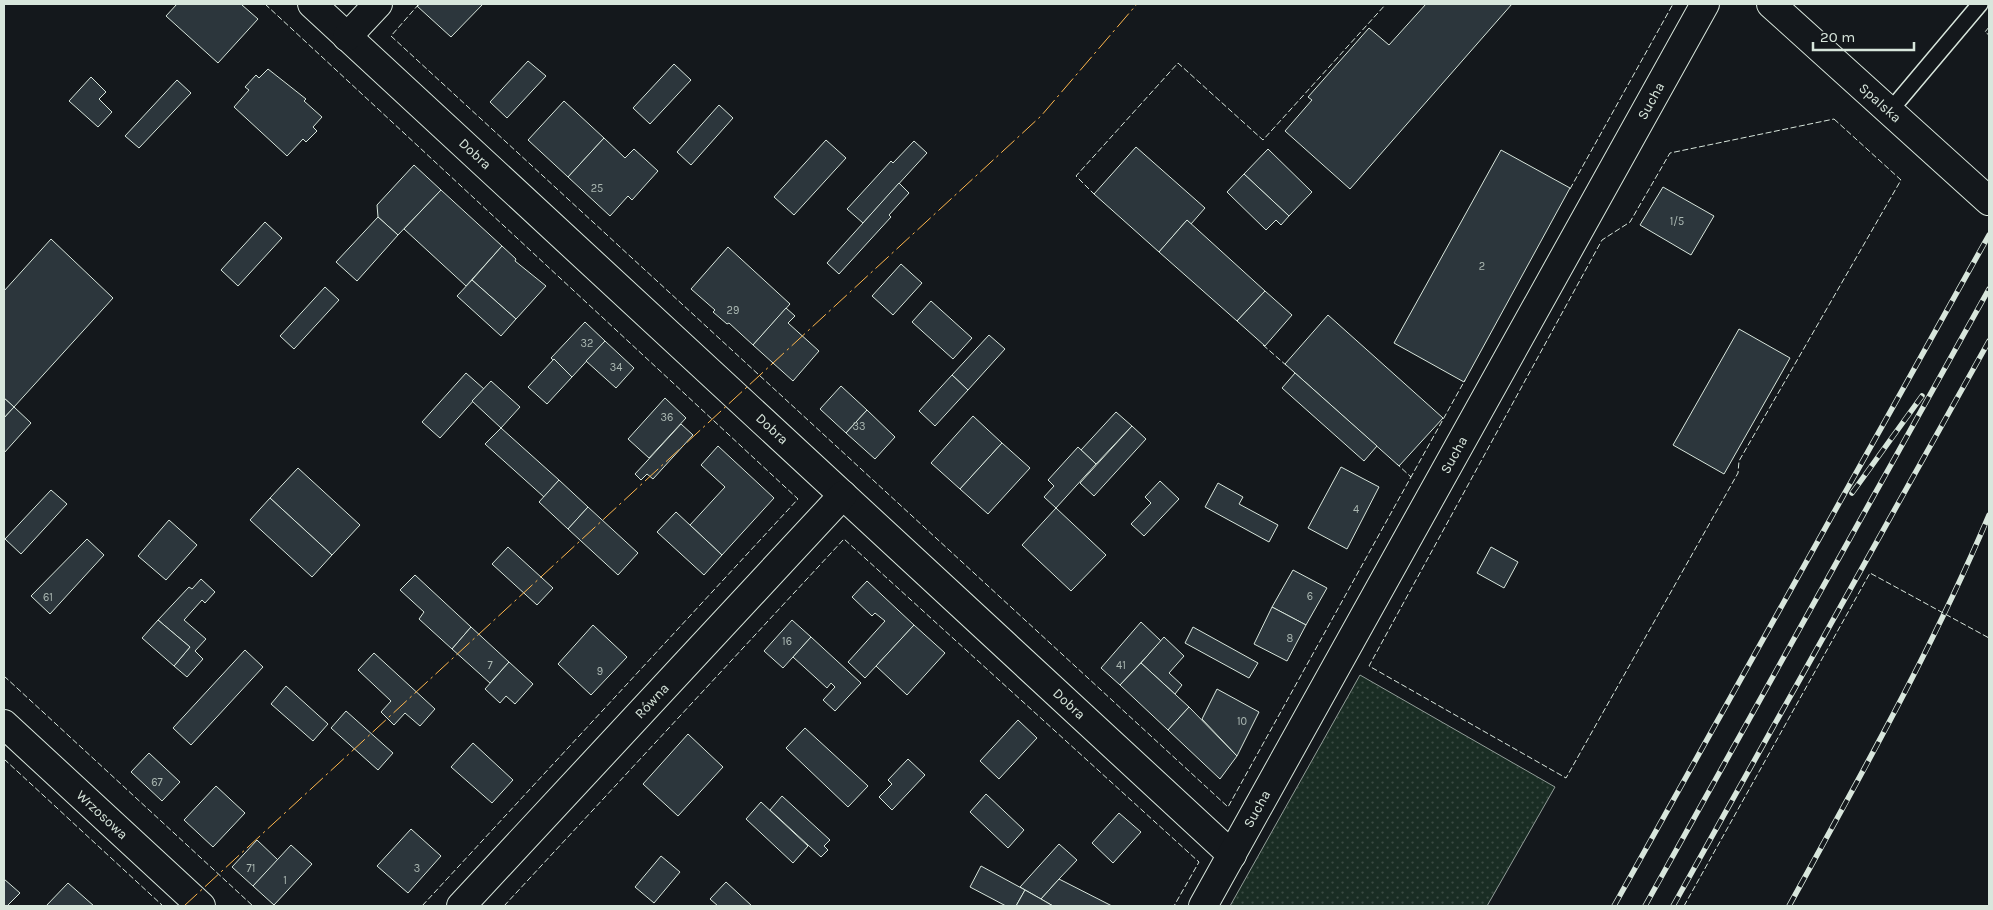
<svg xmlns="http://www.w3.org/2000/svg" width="1993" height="910" font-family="Karla,sans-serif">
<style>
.grass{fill:url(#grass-dots);stroke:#939e99}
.building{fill:#2c363c;stroke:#d8e6dc}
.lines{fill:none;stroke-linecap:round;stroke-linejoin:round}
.lane-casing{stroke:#d8e6dc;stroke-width:18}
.street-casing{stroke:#d8e6dc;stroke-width:30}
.secondary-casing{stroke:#d8e6dc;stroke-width:30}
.lane{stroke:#14181c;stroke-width:15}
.street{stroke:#14181c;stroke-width:28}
.secondary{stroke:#14181c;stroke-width:28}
.rail-casing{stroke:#d8e6dc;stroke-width:5.5}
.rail{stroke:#14181c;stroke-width:4;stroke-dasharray:11;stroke-linecap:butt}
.fence{stroke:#d8e6dc;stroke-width:1;stroke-dasharray:6 2.5;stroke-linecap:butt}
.power{stroke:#ffb74d;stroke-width:1;stroke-dasharray:18 4 2.5 4;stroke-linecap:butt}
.labels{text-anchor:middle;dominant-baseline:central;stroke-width:4;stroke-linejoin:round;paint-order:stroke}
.number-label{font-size:11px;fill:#adbab4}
.street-label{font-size:14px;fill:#d8e6dc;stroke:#14181c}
</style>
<defs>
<pattern id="grass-dots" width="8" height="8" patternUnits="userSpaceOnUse" patternTransform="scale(1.25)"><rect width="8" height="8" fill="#1a2d24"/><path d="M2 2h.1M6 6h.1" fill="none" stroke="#3b4b43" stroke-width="1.8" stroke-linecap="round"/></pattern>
</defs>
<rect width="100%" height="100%" fill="#14181c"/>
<path class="grass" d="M1360,675l195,112 -68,119h-257z"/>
<g class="building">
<path d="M177,4h66l-1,1 16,14 -40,44 -52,-47z"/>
<path d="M420,4h63l-32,33 -34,-31z"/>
<path d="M1426,4h86l-162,185 -65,-58 27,-31 -4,-3 61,-69 20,17z"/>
<path d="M528,61l18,15 -39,42 -17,-16z"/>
<path d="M674,64l17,16 -41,44 -17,-16z"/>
<path d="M268,69l38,30 -2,2 18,16 -9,10 4,4 -11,11 -3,-3 -16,17 -53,-49 15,-17 -4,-3 11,-12 3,3z"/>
<path d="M91,77l15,15 -7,7 13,13 -14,15 -29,-26z"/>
<path d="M177,80l14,13 -52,55 -14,-12z"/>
<path d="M564,101l40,37 -36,39 -40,-37z"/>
<path d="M719,105l14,13 -42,47 -14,-13z"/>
<path d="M604,138l21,20 9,-9 24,22 -26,29 -4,-4 -18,20 -42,-39z"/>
<path d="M826,140l20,18 -52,57 -20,-18z"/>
<path d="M914,141l13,12 -64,70 -16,-14 44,-48 2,2z"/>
<path d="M1136,147l69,61 -14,16 -4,-4 -28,32 -65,-58z"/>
<path d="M1268,149l44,43 -23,24 -45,-42z"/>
<path d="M1501,150l69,38 -106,194 -70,-39z"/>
<path d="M414,165l27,25 -43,45 -20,-18 -1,-12z"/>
<path d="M1244,174l45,42 -8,9 -5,-5 -10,10 -39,-38z"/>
<path d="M899,183l10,10 -20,22 2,2 -52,57 -12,-11z"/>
<path d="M1663,187l51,29 -23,39 -51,-30z"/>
<path d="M441,190l61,56 -36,40 -62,-57z"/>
<path d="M378,217l20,18 -41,46 -21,-19z"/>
<path d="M1187,220l78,71 -28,30 -78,-69z"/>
<path d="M265,222l17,16 -44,48 -17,-16z"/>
<path d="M51,239l62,59 -99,109 -10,-9v-107z"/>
<path d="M502,246l14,13 -1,2 31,25 -30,33 -44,-39z"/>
<path d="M728,247l62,57 -37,41 -24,-22 -2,1 -14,-12 2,-2 -24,-21z"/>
<path d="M901,264l21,19 -29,32 -21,-19z"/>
<path d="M472,280l44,39 -15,17 -44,-40z"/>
<path d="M325,287l14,13 -45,49 -14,-13z"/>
<path d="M1265,291l27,24 -27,31 -28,-25z"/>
<path d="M931,301l41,37 -19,21 -41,-37z"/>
<path d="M786,308l9,8 -7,7 31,28 -26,30 -40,-36z"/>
<path d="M1328,315l115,103 -44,48 -114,-102z"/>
<path d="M585,322l20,19 -33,36 -21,-19z"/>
<path d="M1739,329l51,29 -66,116 -51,-29z"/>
<path d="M989,335l16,14 -37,41 -16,-15z"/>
<path d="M605,341l29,27 -18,20 -30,-27z"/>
<path d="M554,359l18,18 -25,27 -19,-17z"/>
<path d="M466,373l18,16 -44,49 -18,-16z"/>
<path d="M1295,373l82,73 -13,15 -82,-73z"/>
<path d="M952,375l16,15 -33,36 -16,-15z"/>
<path d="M491,381l29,26 -19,21 -29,-27z"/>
<path d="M841,386l26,24 -21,23 -26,-24z"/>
<path d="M4,398l10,9 -10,11z"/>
<path d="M665,398l21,20 -37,40 -21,-19z"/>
<path d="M14,407l17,16 -27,30v-35z"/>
<path d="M867,410l28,27 -20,22 -29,-26z"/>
<path d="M1116,412l16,14 -36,38 -15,-14z"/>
<path d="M973,416l29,27 -42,46 -29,-26z"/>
<path d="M681,424l12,11 -40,44 -6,-5 -6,6 -6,-6z"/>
<path d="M1132,426l14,13 -52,57 -14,-13z"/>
<path d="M501,428l58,52 -15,17 -59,-53z"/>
<path d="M1002,443l28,25 -42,46 -28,-25z"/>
<path d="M718,446l56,52 -52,57 -32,-30 35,-38 -24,-22z"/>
<path d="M1078,447l18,17 -40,44 -12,-11 10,-11 -6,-6z"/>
<path d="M1341,467l38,20 -32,62 -39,-21z"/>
<path d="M298,468l62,57 -28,30 -62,-57z"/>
<path d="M559,480l29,27 -20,22 -29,-27z"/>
<path d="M1160,481l19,18 -35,37 -13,-12 20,-21 -6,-6z"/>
<path d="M1218,483l25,14 -4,7 39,21 -9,17 -64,-35z"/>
<path d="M51,490l16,14 -46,50 -16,-15z"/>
<path d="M270,498l62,57 -20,22 -62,-57z"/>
<path d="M588,507l50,46 -20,22 -50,-46z"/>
<path d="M1056,508l50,47 -35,36 -49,-46z"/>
<path d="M676,512l46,43 -18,20 -47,-43z"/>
<path d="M169,520l28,25 -31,35 -28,-24z"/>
<path d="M87,539l17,16 -54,59 -19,-18z"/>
<path d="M508,547l45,41 -16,17 -45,-41z"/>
<path d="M1491,547l27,15 -14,26 -27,-15z"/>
<path d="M1293,570l34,18 -21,37 -34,-18z"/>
<path d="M415,575l56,52 -19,22 -33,-30 5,-7 -24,-22z"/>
<path d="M201,579l14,13 -10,11 -3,-3 -18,20 22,19 -11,12 8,8 -16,18 -13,-11 16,-19 -32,-27 31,-33 3,2z"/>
<path d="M867,581l47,44 -49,53 -17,-16 37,-41 -10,-8 -3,3 -20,-19z"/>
<path d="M1272,607l34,18 -19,36 -33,-17z"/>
<path d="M158,620l32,27 -16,19 -32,-28z"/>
<path d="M792,620l19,17 -28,31 -19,-17z"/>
<path d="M1141,622l20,19 -41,44 -19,-17z"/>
<path d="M593,625l34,32 -36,38 -33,-31z"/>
<path d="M914,625l31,28 -38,42 -31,-29z"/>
<path d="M471,627l38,35 -19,21 -38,-34z"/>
<path d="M1193,627l65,36 -9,15 -64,-35z"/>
<path d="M811,637l50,46 -26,28 -12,-11 12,-13 -4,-4 -4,5 -34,-31z"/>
<path d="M1164,637l20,19 -15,17 13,12 -7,9 -34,-31z"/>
<path d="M245,650l18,17 -72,78 -18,-17z"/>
<path d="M374,653l61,56 -15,17 -15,-13 -11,12 -13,-13 10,-11 -33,-31z"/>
<path d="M509,662l24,22 -18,20 -9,-8 -6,7 -15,-14z"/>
<path d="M1141,663l48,44 -21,23 -48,-45z"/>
<path d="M286,686l42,38 -15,17 -42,-37z"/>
<path d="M1217,689l42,23 -22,44 -35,-37z"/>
<path d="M1189,707l48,49 -17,23 -52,-49z"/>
<path d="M346,711l47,42 -15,17 -47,-42z"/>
<path d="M1018,720l19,18 -38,41 -19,-18z"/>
<path d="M805,728l63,58 -20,21 -62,-59z"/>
<path d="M688,734l35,33 -45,49 -35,-32z"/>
<path d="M473,743l40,37 -21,23 -41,-36z"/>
<path d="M149,753l31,29 -18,19 -31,-29z"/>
<path d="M908,759l17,16 -33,35 -13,-13 13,-13 -4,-4z"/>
<path d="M216,786l29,27 -32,34 -29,-27z"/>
<path d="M986,794l38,36 -16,18 -38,-36z"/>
<path d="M782,796l48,44 -6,6 4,4 -7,7 -51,-47z"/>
<path d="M761,802l47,44 -15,17 -47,-44z"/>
<path d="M1119,813l22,19 -28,31 -21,-20z"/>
<path d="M411,829l30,27 -33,37 -31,-27z"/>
<path d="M257,840l21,20 -25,26 -21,-19z"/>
<path d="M1059,844l18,16 -18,19 -18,20 -21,-12z"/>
<path d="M291,845l21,19 -38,41 -21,-19z"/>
<path d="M661,856l19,16 -26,31 -19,-16z"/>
<path d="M981,866l44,24 -9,16h-10l-36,-19z"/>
<path d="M4,879l16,14 -13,13h-3z"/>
<path d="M1059,879l53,27h-59l-12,-7z"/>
<path d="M726,882l26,24h-34l-8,-7z"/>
<path d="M68,883l26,23h-48z"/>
<path d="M1025,890l16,9 12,7h-37z"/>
</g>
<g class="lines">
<defs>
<path id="lane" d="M1889,112l91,-108"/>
<g id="street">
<path d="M312,4l920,851"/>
<path d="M347,37l31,-33"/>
<path d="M4,724l197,182"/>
<path d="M461,906l382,-411"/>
<path d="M1203,906l502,-902"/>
</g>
<path id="secondary" d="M1771,4l218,197"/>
</defs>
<use href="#lane" class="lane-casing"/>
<use href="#street" class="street-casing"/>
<use href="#secondary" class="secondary-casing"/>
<use href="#lane" class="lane"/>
<use href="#street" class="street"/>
<use href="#secondary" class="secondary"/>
<defs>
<g id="rail">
<path d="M1852,493l70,-97"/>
<path d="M1614,906l375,-671"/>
<path d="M1645,906l344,-617"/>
<path d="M1673,906l316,-565"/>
<path d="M1789,906c70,-128 143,-256 200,-391"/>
</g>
</defs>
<use href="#rail" class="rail-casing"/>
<use href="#rail" class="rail"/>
<g class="fence">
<path d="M265,4l533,495 -376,407"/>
<path d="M419,4l-28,32 837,771 183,-330 -14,-13"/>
<path d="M1989,27l-4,5 4,3"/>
<path d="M1834,119l67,61 -162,281 -1,12 -172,305 -197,-112 233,-426 28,-18 40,-69z"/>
<path d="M1570,189l103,-185"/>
<path d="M1095,195l-19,-19 102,-113 85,77 123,-136"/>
<path d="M1263,345l24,21"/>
<path d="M1410,476l1,1 54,-97"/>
<path d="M4,676l249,230"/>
<path d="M4,759l159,147"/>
<path d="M504,906l340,-367 355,323 -25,44"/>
<path d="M1684,906l186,-333 119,65"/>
</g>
<path class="power" d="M184,906l857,-790 96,-112"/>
</g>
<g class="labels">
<g class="number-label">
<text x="597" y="188">25</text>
<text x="1677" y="221">1/5</text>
<text x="1482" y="266">2</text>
<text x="733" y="310">29</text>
<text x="587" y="343">32</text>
<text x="616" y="367">34</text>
<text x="667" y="417">36</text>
<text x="859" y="426">33</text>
<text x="1356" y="509">4</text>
<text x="1310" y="596">6</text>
<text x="48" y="597">61</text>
<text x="1290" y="638">8</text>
<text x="787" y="641">16</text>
<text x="490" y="665">7</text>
<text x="1121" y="665">41</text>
<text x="600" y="671">9</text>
<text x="1242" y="721">10</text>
<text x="157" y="782">67</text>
<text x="251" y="868">71</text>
<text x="417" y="868">3</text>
<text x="285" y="880">1</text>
</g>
<g class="street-label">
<text transform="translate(1651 101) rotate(-61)">Sucha</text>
<text transform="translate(1880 103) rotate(42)">Spalska</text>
<text transform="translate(475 154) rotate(43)">Dobra</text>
<text transform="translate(772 429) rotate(43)">Dobra</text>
<text transform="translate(1454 455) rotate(-61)">Sucha</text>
<text transform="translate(652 701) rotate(-47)">Równa</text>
<text transform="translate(1069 704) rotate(43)">Dobra</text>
<text transform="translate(1257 809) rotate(-61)">Sucha</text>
<text transform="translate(102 815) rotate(43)">Wrzosowa</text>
</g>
</g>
<rect width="1993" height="910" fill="none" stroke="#d8e6dc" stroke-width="10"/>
<path d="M1813 42v8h101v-8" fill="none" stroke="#d8e6dc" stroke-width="2.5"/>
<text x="1820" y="42" font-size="15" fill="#d8e6dc" stroke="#14181c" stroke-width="4" paint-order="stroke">20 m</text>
</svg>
